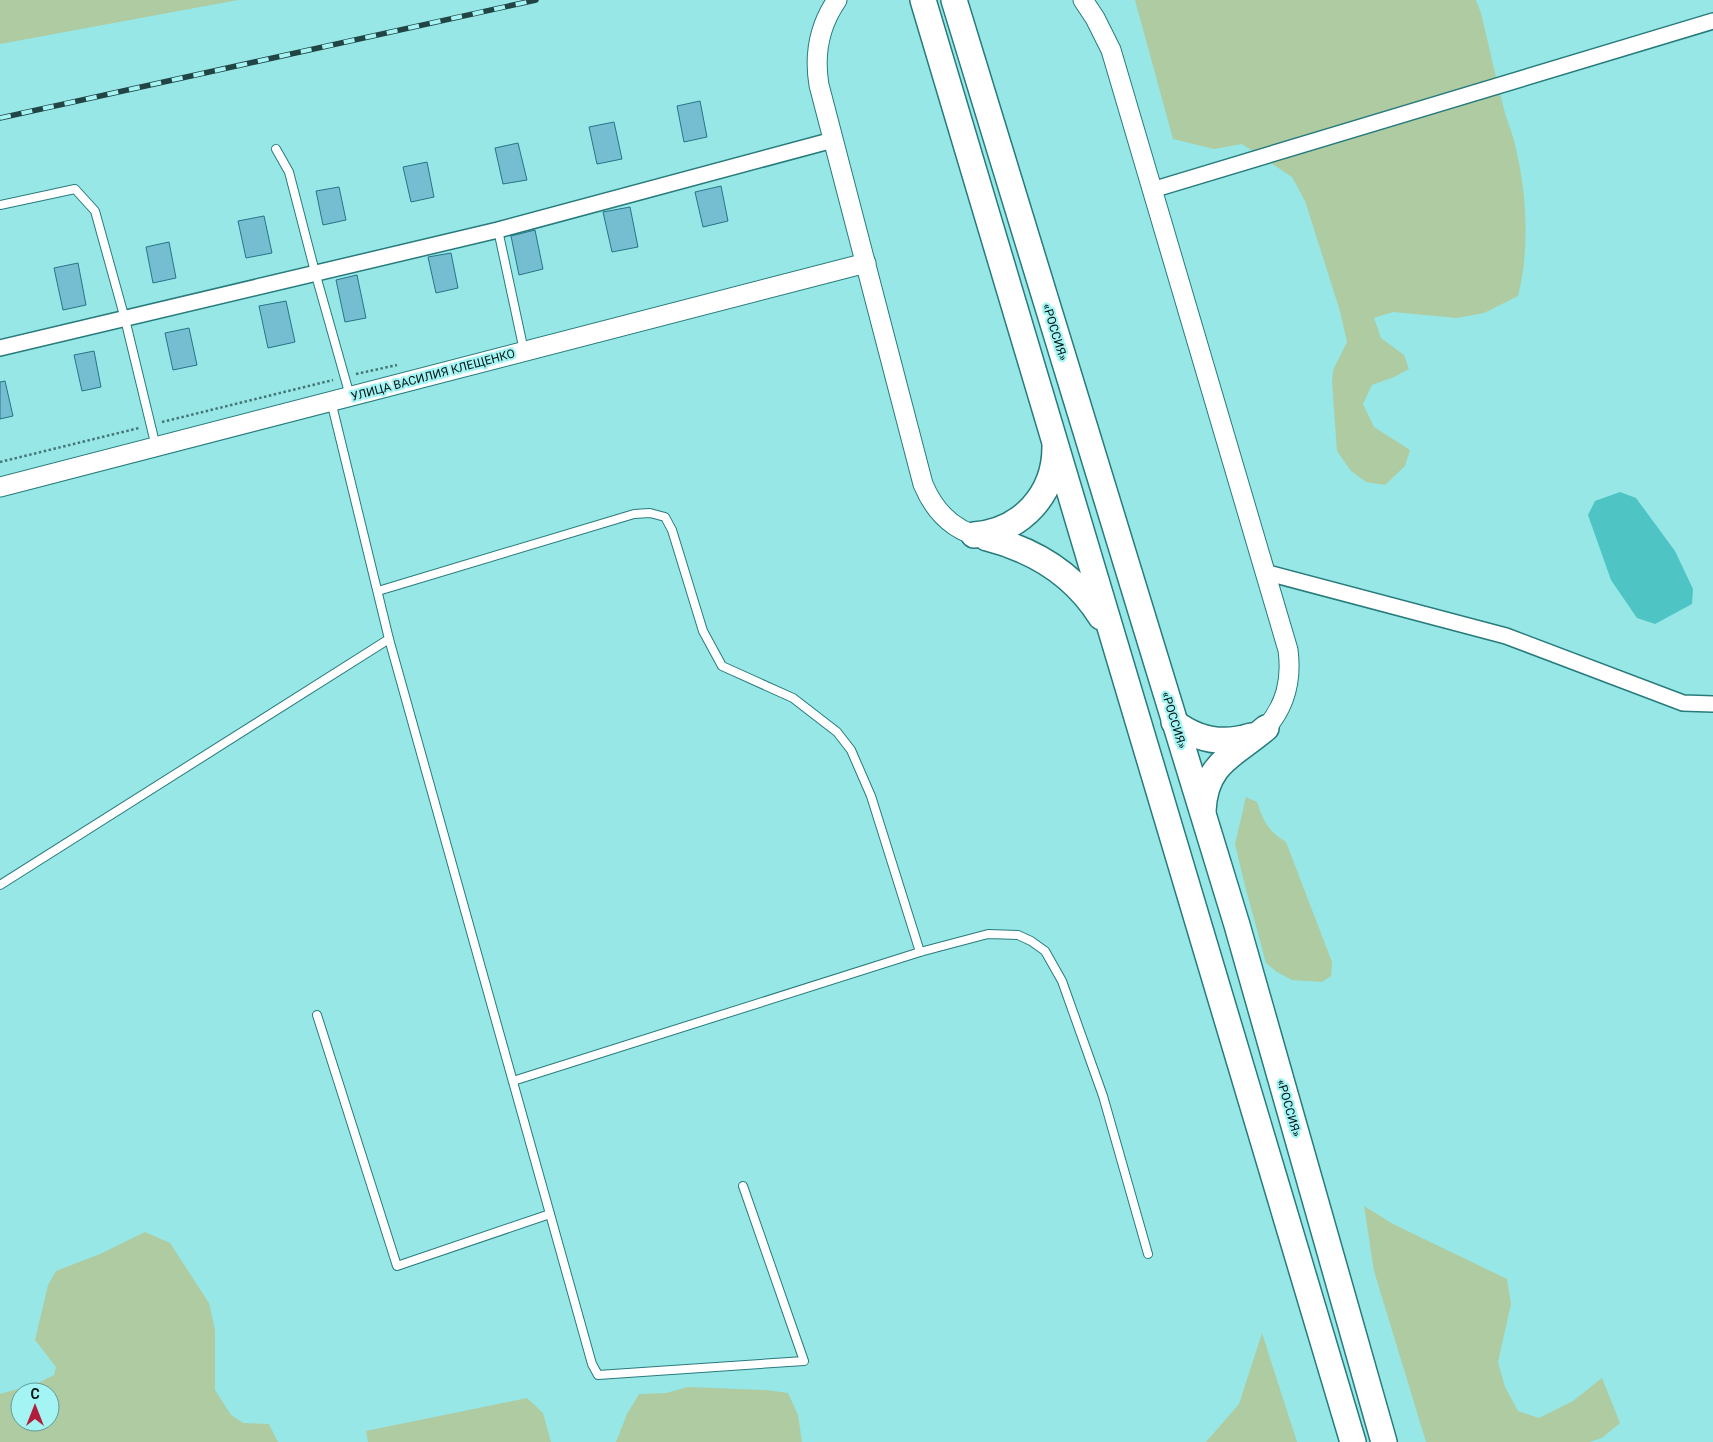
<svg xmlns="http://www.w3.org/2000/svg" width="1713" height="1442" font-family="Roboto,sans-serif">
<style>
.green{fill:#aecba1;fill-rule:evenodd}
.water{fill:#4ec4c5}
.building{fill:#75bed1;stroke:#277486}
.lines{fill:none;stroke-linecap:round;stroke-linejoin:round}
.service-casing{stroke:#287b7c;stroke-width:10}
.minor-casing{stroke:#287b7c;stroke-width:18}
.tertiary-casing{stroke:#287b7c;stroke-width:21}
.trunk-casing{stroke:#287b7c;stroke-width:28}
.path{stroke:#457676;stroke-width:2.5;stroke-dasharray:2.5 2.5;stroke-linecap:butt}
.service{stroke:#fff;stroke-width:8}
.minor{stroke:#fff;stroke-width:15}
.tertiary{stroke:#fff;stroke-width:19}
.trunk{stroke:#fff;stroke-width:25}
.rail-casing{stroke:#214444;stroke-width:5.5}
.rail{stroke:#a4f4f4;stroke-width:4;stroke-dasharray:11;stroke-linecap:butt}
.labels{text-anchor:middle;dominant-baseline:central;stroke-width:4.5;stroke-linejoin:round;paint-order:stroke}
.street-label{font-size:12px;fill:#001616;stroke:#a4f4f4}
</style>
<rect width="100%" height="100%" fill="#97e7e7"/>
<g class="green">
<path d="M0,0h238l-238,44z"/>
<path d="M1135,0h341l5,13c8,33 15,67 24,100 3,11 8,21 10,32 12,48 15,103 3,151l-34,17 -27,5 -64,-6 -19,6 7,20 23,17 5,14 -15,8 -22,8 -9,19 11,23 36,23 -5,16 -20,19 -19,-3 -15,-11 -14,-20 -5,-69 1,-12 14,-28 -7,-31 -35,-110 -13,-24 -50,-33 -28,5 -41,-10z"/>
<path d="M1246,797l11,5c7,20 11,29 29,40l46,120 -1,14 -9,6 -30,-2 -15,-8 -11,-9 -21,-77 -10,-42z"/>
<path d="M1364,1206l29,18 114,55 4,25 -13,58 7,25 13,24 21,7 34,-17 29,-23 18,45 -18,15 -13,4h-163l-52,-171z"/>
<path d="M145,1232l25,11 39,60 6,27v60l16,25 12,8 26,1 9,18h-278v-48l36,-10 18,-9 2,-8 -21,-27 13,-55 8,-14 44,-17zM20,1392h30v30h-30z"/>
<path d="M1262,1333l35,109h-91l33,-38z"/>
<path d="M688,1387l78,3 22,3 10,22 4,27h-186l11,-28 12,-20 27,-1z"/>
<path d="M527,1398l16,15 8,29h-183l-2,-11z"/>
</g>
<path class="water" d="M1620,492l16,6 39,53 18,38 -1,15 -37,20 -18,-6 -26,-38 -23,-65 7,-14z"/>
<g class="building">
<path d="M700,101l7,36 -23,5 -7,-36z"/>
<path d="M614,122l8,37 -25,5 -8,-37z"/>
<path d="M518,143l9,37 -24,4 -8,-36z"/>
<path d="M427,162l7,35 -23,5 -8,-35z"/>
<path d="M721,186l7,35 -25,6 -8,-35z"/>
<path d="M339,187l7,33 -23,5 -7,-34z"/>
<path d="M630,207l8,40 -26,5 -9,-40z"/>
<path d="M264,216l8,37 -26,5 -8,-37z"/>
<path d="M535,230l8,39 -24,6 -8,-39z"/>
<path d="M169,242l7,36 -23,5 -7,-36z"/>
<path d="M451,253l7,35 -22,5 -8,-36z"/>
<path d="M78,263l8,42 -23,5 -9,-42z"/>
<path d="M357,275l9,43 -21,4 -9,-42z"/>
<path d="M286,301l9,41 -27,6 -9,-42z"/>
<path d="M189,328l8,37 -24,5 -8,-37z"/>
<path d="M94,351l7,36 -19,4 -8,-36z"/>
<path d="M5,381l8,35 -13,3v-37z"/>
</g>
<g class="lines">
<defs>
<g id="service">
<path d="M276,149l13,23 26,100 35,124"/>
<path d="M0,205l75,-16 20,22 30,108 31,128"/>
<path d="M498,230l26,121"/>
<path d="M331,401l58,238 203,725 6,11 206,-14 -61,-175"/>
<path d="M378,591l256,-77 16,-1 15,4 7,13 31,101 19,35 71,32 44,34 14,18 20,46 49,156 -407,129"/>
<path d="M0,885l389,-246"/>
<path d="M920,952l68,-18 30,1 13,6 14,10 17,30 41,115 45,158"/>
<path d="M317,1015l80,251 153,-52"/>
</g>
<g id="minor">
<path d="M1152,190l561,-169"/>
<path d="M0,348l498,-118 335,-90"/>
<path d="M1264,572l242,64 177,67 30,1"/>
</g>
<g id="tertiary">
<path d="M837,0c-18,26 -23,55 -18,85l104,399c12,29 32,48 62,54"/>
<path d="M1083,0l12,18 16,32 177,600c4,30 -2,55 -22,78"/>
<path d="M0,487l866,-224"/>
</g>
<g id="trunk">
<path d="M923,0c144,480 287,961 430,1442"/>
<path d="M954,0l283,925 147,517"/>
<path d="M974,535c48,-4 81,-41 81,-88"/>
<path d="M987,538c47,12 88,37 114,79"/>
<path d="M1174,722c23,18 49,23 77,14"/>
<path d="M1203,811c2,-49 32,-56 63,-83"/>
</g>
</defs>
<use href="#service" class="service-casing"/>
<use href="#minor" class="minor-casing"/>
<use href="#tertiary" class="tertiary-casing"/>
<use href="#trunk" class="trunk-casing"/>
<g class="path">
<path d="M356,374l41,-9"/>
<path d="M162,422l171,-42"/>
<path d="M0,462l139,-34"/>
</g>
<use href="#service" class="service"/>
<use href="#minor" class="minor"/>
<use href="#tertiary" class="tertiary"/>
<use href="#trunk" class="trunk"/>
<defs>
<path id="rail" d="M0,118l536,-118"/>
</defs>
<use href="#rail" class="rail-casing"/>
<use href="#rail" class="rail"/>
</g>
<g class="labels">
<g class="street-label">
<text transform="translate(1055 332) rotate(73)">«РОССИЯ»</text>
<text transform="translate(433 375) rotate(-15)">УЛИЦА ВАСИЛИЯ КЛЕЩЕНКО</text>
<text transform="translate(1174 720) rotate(73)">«РОССИЯ»</text>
<text transform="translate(1289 1108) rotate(74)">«РОССИЯ»</text>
</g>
</g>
<g transform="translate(35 1407)"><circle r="24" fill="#a4f4f4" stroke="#629b9b"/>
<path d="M0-4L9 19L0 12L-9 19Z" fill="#b11e3d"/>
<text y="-8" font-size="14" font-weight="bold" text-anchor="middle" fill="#001616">С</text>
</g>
</svg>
